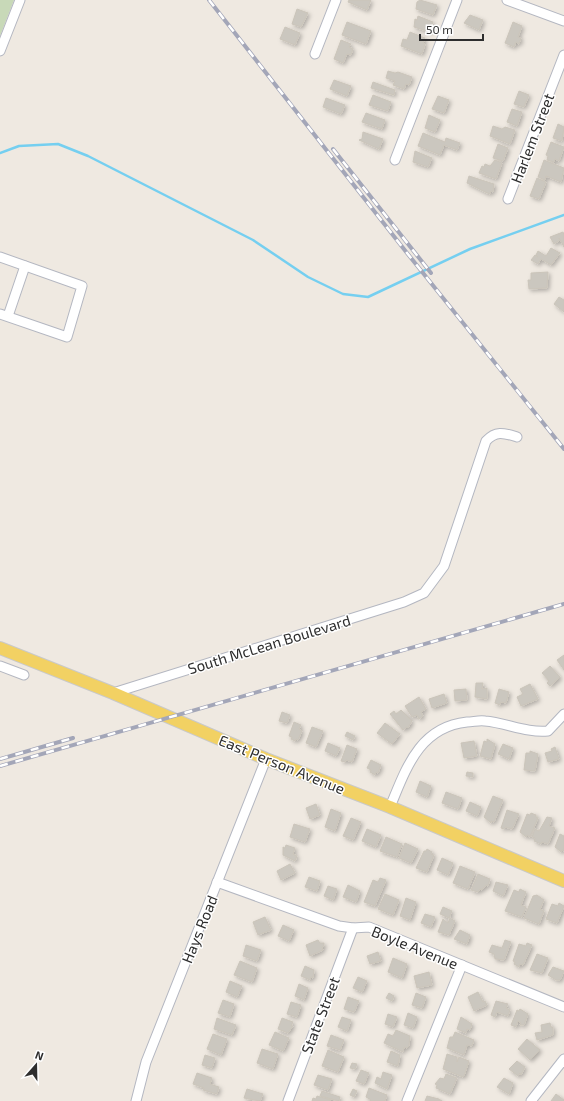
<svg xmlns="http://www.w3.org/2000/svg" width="564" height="1101" font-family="'Exo 2',sans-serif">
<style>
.cemetery{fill:#c8d9b8}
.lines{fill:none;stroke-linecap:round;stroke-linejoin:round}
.stream{stroke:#75cff0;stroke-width:2.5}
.building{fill:#cbc7bf;stroke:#cbc5ba;filter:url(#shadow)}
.minor-casing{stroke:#b4b7c1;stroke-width:11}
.major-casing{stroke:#c9c9c9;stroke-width:14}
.minor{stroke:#fff;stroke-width:9}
.major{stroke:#f2d163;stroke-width:12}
.rail-casing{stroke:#a3a6b8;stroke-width:4}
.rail{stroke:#fff;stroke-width:2.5;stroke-dasharray:8;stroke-linecap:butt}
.labels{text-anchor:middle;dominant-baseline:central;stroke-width:3;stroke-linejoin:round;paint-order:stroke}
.street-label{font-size:15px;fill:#2e2e2e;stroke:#fff}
</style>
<defs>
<filter id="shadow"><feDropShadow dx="2" dy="2" stdDeviation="2" flood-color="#0004"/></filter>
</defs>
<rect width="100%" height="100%" fill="#efe9e1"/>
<path class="cemetery" d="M0,0h14l-14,36z"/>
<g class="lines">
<path class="stream" d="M0,153l19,-7 39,-2 30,12 165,84 55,37 35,17 25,3 102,-48 94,-34"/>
</g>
<g class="building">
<path d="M349,0h22l-4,10 -19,-8z"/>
<path d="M420,0l17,5 -4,10 -17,-6 1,-7z"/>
<path d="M297,9l11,4 -7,14 -9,-3z"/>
<path d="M470,15l13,5 -4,10 -15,-7z"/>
<path d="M418,16l15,6 -3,10 -16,-5 1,-8 2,1z"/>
<path d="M347,22l24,9 -5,13 -24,-9z"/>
<path d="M513,22l9,4 -4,11 3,1 -2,6 -3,-2 -2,5 -9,-4z"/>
<path d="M285,27l15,6 -5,12 -15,-6z"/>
<path d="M410,32l15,6 -2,5 2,1 -3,10 -21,-8 2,-7 4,1z"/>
<path d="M341,40l10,4 -2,3 4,2 -2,6 -4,-1 -4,9 -9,-4z"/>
<path d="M388,71l7,2 3,-1 14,5 -3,8 -3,-1 -2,5 -11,-4 2,-4 -9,-3z"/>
<path d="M334,80l17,6 -4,10 -17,-7z"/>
<path d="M373,82l22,8 -1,5 -23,-7z"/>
<path d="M519,91l10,4 -5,12 -10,-3z"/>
<path d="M373,95l18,7 -3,9 -19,-6z"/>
<path d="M438,96l11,4 -5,13 -12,-4z"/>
<path d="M326,98l19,7 -4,9 -18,-7z"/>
<path d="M512,109l10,3 -5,14 -10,-4z"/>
<path d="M366,113l19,7 -3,9 -20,-7z"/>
<path d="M429,115l11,5 -5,12 -10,-4z"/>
<path d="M558,124l6,3 -2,14 -9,-3z"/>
<path d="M493,126l9,3 3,-2 10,3 -5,14 -20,-8z"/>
<path d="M363,132l20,7 -4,10 -20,-9 3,-1z"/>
<path d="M423,133l22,9 1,-4 14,5 -3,7 -13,-5 -4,10 -22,-9z"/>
<path d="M551,142l13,5 -5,14 -4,-2 -1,3 -7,-2 1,-4 -2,-1z"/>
<path d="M498,144l10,4 -5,13 -10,-3z"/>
<path d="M415,151l17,7 -4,9 -15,-5z"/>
<path d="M495,160l7,3 -6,16 -17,-6 3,-7 2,1 1,-3 5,2z"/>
<path d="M544,160l20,8 -3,14 -15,-6 -1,4 -7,-3z"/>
<path d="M469,176l25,8 -1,8 -2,-1 -1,3 -5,-2 -18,-9z"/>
<path d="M537,178l9,4 -7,17 -9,-3z"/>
<path d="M563,232l1,3v12l-5,-9 1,2 -6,4 -4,-7z"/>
<path d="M551,248l9,5 -9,12 -10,-6 -3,5 -7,-4 4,-5 3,2 -2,-2 2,-4 8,5z"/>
<path d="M548,272l-1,16 -18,1 -1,-9h3v-7z"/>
<path d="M559,297l5,3v12l-10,-8z"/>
<path d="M564,655v15l-7,-10z"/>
<path d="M550,666l10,11 -10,9 -3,-3 2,-2 -7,-8z"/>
<path d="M476,683h7l-1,6 5,-1v11l-12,-2z"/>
<path d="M530,684l8,15 -17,7 -4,-9 6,-3 -3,-5z"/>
<path d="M466,689l1,11 -12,1 -1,-11z"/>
<path d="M499,689l10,3 -3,11 -5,-1 -1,3 -5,-2z"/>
<path d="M444,694l3,9 -15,5 -3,-9z"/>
<path d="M419,697l7,12 -5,3 2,4 -4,3 -2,-4 -5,2 -7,-11z"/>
<path d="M401,710l11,11 -4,7 -1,-1 -4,3 -13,-16 4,-3 2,3z"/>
<path d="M282,712l8,3 -3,8 -8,-2z"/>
<path d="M294,722l7,3 -2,4 3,2 -4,9 -2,-1 -1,2 -4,-2 1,-2 -3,-1z"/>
<path d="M385,723l15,11 -8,10 -15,-11z"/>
<path d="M312,727l11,4 -7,16 -10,-4z"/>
<path d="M347,732l8,4 -2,4 -8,-4z"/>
<path d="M487,739l8,5 -4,15 -11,-3 4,-15 3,1z"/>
<path d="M474,741l3,15 -13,2 -3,-15z"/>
<path d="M328,743l12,5 -4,8 -11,-5z"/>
<path d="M503,744l10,4 -4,11 -11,-5z"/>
<path d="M347,745l10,4 -5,13 -6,-2 -1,2 -4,-1z"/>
<path d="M555,747l4,12 -11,3 -3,-9 7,-2 -1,-2z"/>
<path d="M530,751l8,3 -3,17 -11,-1 2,-17h4z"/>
<path d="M371,760l10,5 -3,8 -2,-1 -1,3 -5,-3 1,-2 -4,-2z"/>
<path d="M467,772l6,1v4l-7,-1z"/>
<path d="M420,781l11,5 -4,11 -11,-5z"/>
<path d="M446,792l16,6 -4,11 -16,-6z"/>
<path d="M493,796l10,4 -9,22 -3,-1v2l-7,-6z"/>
<path d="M470,802l11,5 -4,9 -11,-5z"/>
<path d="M316,804l4,11 -10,4 -4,-11z"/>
<path d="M331,809l10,4 -6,18 -10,-4z"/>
<path d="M507,810l12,4 -7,15 -7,-2 -1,2 -3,-1z"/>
<path d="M531,813l5,2v2l2,1 -8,19 -3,-2 -1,2 -6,-5 7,-18 3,1z"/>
<path d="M547,817l5,1 -3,8 6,2 -7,16 -6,-2 -1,2 -7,-3 1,-3 -3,-1 3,-8 4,2z"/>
<path d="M351,818l10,4 -8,18 -10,-4z"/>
<path d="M294,824l16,5 -5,13 -15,-5z"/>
<path d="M367,829l14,6 -5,12 -14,-6z"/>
<path d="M560,834l4,2v15l-2,-1 -1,2 -6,-5z"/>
<path d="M386,837l16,7 -5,13 -17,-6z"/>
<path d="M405,843l13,6 -7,14 -12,-5z"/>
<path d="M286,845l9,3 -2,6 4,2 -2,5 -12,-6v-8l2,1z"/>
<path d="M427,849l5,3 -1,2 3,1 -7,17 -11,-4 8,-17h2z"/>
<path d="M442,858l11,5 -5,12 -11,-5z"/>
<path d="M290,864l5,9 -14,7 -4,-9z"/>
<path d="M460,866l15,6 -7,17 -15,-6z"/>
<path d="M478,874l12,5 -2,7 -2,-1 -4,5 -2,-1 -2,3 -7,-2z"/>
<path d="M309,877l11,4 -3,10 -12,-4z"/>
<path d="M380,878l6,2 -11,26 -11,-4 9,-22 5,2z"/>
<path d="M496,882l12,3 -5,11 -10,-5z"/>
<path d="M348,885l12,6 -4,11 -13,-5z"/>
<path d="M328,886l9,3 -4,11 -9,-4z"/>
<path d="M520,889l6,3 -5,13 5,2 -4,10 -17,-6 9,-21 5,2z"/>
<path d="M385,894l14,6 -6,15 -15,-6z"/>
<path d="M537,895l7,5 -4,9 4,2 -5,13 -15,-6 9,-22z"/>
<path d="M406,898l10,4 -6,18 -10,-4z"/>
<path d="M559,903l5,3 -7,17 -11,-4 6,-15 6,2z"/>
<path d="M443,907l9,4 -3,7 -9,-4z"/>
<path d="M425,914l10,3 -4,10 -10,-4z"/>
<path d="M265,917l6,13 -13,5 -5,-13z"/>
<path d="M450,918l5,3 -6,14 -11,-3 5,-13 5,4z"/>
<path d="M283,925l11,5 -5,11 -11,-5z"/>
<path d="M460,930l10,5 -3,9 -13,-5z"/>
<path d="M318,940l2,3h4v3l-2,1 1,3 -13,6 -4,-11z"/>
<path d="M505,940l6,2 -7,18 -9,-1 -1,-5 -5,-2 3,-7 10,3z"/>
<path d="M527,943l5,2 -9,20 -3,-1 -1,3 -5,-3 1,-2 -2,-1 6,-17 7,2z"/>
<path d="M246,945l15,5 -4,11 -14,-5z"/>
<path d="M378,952l3,9 -11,3 -3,-8z"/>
<path d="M537,954l11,4 -6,15 -12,-3z"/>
<path d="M393,958l14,6 -5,14 -14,-6z"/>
<path d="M240,961l17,7 -5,14 -18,-7z"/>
<path d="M305,966l9,4 -1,8 -2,-1 -1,3 -9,-4z"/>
<path d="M553,967l11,4 -4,9h-4l-8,-5z"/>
<path d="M429,972l3,13 -15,3 -3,-12z"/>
<path d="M358,977l9,4 -5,11 -9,-4z"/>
<path d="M230,981l12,5 -5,11 -11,-5z"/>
<path d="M299,984l9,4 -4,12 -9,-4z"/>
<path d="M478,992l5,10 2,-1 2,4 -13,6 -6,-14z"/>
<path d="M389,993l5,3 -2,5 -6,-3z"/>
<path d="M416,993l10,4 -4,11 -10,-3z"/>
<path d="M348,997l11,4 -5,11 -10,-3z"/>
<path d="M223,1000l11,4 -4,13 -12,-4z"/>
<path d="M496,1001l12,3 -2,4 4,2 -2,6 -11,-4 -2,5 -4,-2z"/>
<path d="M291,1002l10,3 -4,12 -10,-3z"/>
<path d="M520,1009l8,5 -4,11h-4l1,-2 -3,-2 -2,6 -5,-2 6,-15 2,1z"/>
<path d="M408,1013l9,4 -4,11 -9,-3z"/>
<path d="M388,1014l9,3 -4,10 -8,-3z"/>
<path d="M342,1017l9,3 -4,11 -9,-4z"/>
<path d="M461,1017l11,7 -2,6 -3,-1 -1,4 -9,-4z"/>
<path d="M217,1018l19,7 -4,10 -18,-6z"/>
<path d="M282,1018l11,4 -2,4h2l-5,7 -10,-4z"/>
<path d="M550,1023l1,4h2v8l-16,5 -2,-7 7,-1 -1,-7z"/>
<path d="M396,1030l14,6 -1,10 -2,2 -3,-1 -1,5 -19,-9 4,-9 5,2z"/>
<path d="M275,1032l14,6 -6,13 -14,-6z"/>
<path d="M455,1032l19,8 -2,6 -5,-1 -3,10 -17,-7 3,-11h3z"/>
<path d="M213,1034l14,5 -6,16 -14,-6z"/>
<path d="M331,1035l13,5 -4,10 -13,-4z"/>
<path d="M527,1039l13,11 -10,10 -12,-11z"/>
<path d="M262,1049l16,5 -5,15 -16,-6z"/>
<path d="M328,1050l16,7 -6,15 -16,-6z"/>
<path d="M391,1051l9,4 -2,11 -11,-4z"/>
<path d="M447,1054l10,3v5l2,-5 10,4 -5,15 -1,1 -20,-8z"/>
<path d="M205,1055l10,3 -3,10 -10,-3z"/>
<path d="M517,1061l8,6 -4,8 -1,-2 -2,3 -9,-7z"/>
<path d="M352,1063l5,1 -2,5 -5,-1z"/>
<path d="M361,1070l8,3 -5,11 -8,-3z"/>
<path d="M383,1072l9,3 -5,14 -12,-6 2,-6 4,2z"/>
<path d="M197,1073l15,5 -2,6 9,3 -2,7 -14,-4 1,-2 -11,-4z"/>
<path d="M446,1074l11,4 -7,16 -14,-6 1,-3 -2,-1 5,-6 4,1z"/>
<path d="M318,1075l14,4 -4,11 -14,-5z"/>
<path d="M504,1078l9,5 -4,11 -12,-7z"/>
<path d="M369,1088l18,7 -2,6h-15l1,-1 -5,-3z"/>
<path d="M247,1089l16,5 -3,7 -16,-3z"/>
<path d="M353,1089l4,2 -3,6 -4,-2z"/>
<path d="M322,1091l18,6 -1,4 -19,-5z"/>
<path d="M556,1094l8,6v1h-13z"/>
<path d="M317,1096l14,4 -1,1h-18l1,-3 3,1z"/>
<path d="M427,1096l12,3 3,2h-17z"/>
</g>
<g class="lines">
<defs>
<g id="minor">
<path d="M507,0l57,21"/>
<path d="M0,51l20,-51"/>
<path d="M315,54l21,-54"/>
<path d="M395,160l62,-160"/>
<path d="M508,199l56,-144"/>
<path d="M0,257l82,29 -15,51 -67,-23"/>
<path d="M8,316l17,-50"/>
<path d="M0,666l24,9"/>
<path d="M113,693l291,-91 20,-9 20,-27 42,-125c10,-11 18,-8 31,-4"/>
<path d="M390,807c16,-38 29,-80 77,-85 6,0 12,-2 18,-1 22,2 41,12 63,10l16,-17"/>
<path d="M217,882l122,44 14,2 16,-1 195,80"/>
<path d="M136,1101l10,-39 120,-303"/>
<path d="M288,1101l65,-173"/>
<path d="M407,1101l55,-136"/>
<path d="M531,1101l33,-42"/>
</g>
<path id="major" d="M0,648l113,45 153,66 124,48 174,74"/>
</defs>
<use href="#minor" class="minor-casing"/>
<use href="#major" class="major-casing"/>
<use href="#minor" class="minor"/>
<use href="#major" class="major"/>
<defs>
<g id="rail">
<path d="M209,0l198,253 157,196"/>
<path d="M333,149l98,124"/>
<path d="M0,759l73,-21"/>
<path d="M0,766l564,-162"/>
</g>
</defs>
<use href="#rail" class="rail-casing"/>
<use href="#rail" class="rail"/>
</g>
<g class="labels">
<g class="street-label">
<text transform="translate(532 138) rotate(-69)">Harlem Street</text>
<text transform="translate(269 644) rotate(-17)">South McLean Boulevard</text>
<text transform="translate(282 764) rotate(22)">East Person Avenue</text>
<text transform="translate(199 929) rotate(-68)">Hays Road</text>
<text transform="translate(415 947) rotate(22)">Boyle Avenue</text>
<text transform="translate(320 1015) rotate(-69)">State Street</text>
</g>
</g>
<g transform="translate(36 1065) rotate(20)" stroke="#ffffff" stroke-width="3" paint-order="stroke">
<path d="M0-3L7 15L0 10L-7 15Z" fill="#2e2e2e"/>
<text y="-6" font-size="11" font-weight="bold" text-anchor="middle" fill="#2e2e2e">N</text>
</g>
<path d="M420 34v6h63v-6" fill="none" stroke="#2e2e2e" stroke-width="2"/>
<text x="426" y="34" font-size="12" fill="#2e2e2e" stroke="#ffffff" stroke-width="3" paint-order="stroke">50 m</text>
</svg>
